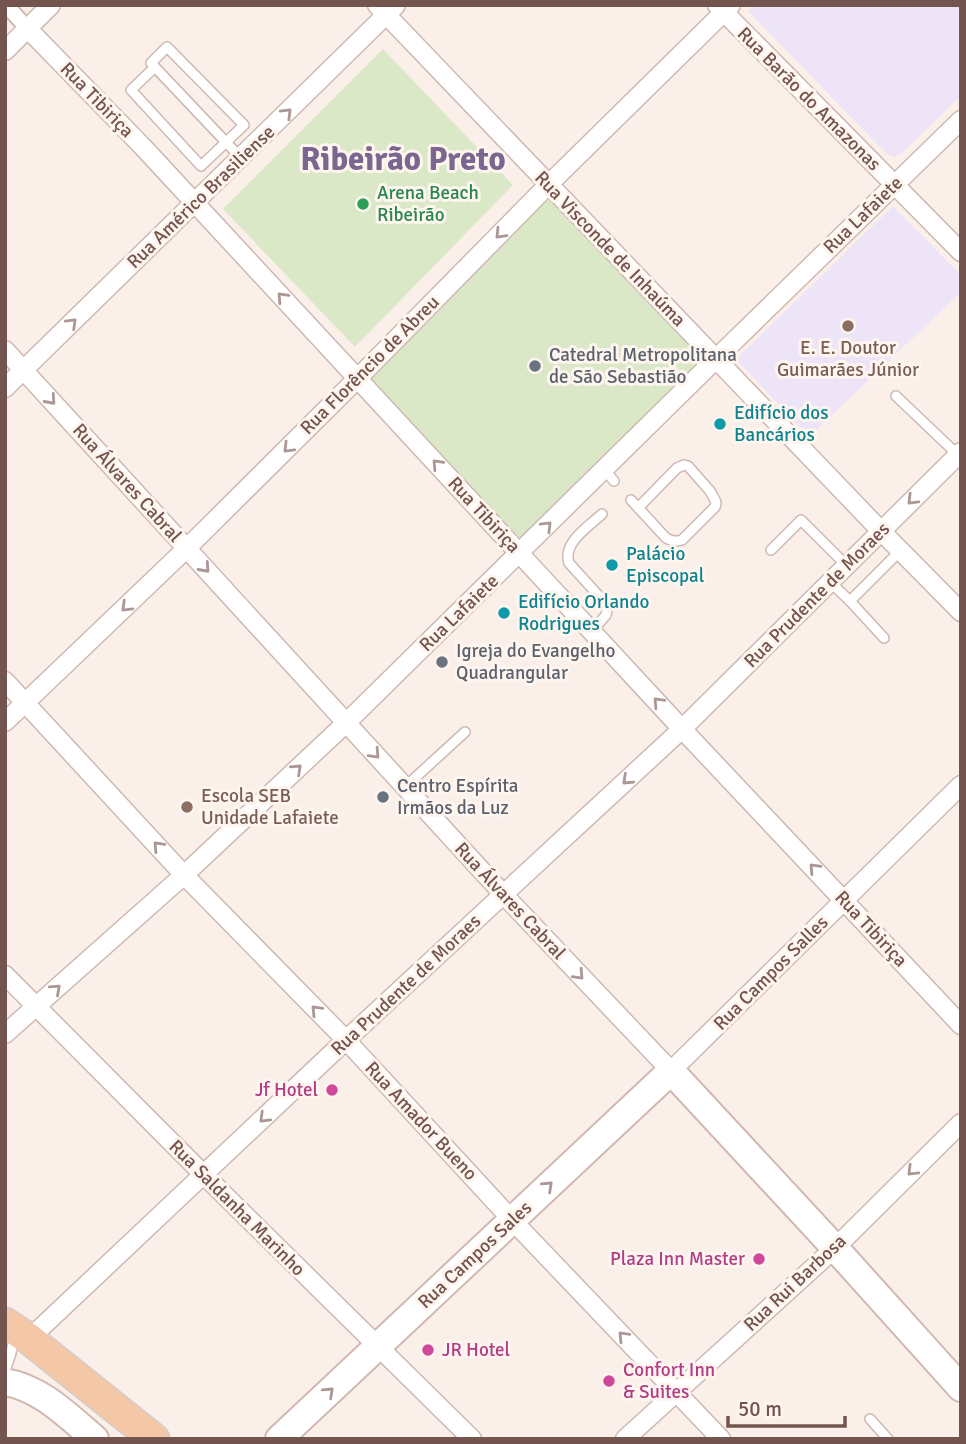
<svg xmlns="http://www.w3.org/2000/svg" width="966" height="1444" font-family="Signika,sans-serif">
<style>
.education{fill:#ede5f7}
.green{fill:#dbe8c8}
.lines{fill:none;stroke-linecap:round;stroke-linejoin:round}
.service-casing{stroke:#ceb9b2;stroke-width:12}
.pedestrian-casing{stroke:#ceb9b2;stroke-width:18}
.minor-casing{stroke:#ceb9b2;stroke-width:21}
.secondary-casing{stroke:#d1b8b0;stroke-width:30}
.primary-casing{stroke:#d5ccca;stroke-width:33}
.service{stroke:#fff;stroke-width:9}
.pedestrian{stroke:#fff;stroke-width:14}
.minor{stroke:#fff;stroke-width:18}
.secondary{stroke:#fff;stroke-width:26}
.primary{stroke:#f4c7a7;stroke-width:30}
.oneway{stroke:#ab9895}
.leisure-dot{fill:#2e9e5b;stroke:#fef5ef;stroke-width:2.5}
.education-dot{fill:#8d6e63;stroke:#fef5ef;stroke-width:2.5}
.worship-dot{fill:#6b7280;stroke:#fef5ef;stroke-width:2.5}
.culture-dot{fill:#0f9aa8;stroke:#fef5ef;stroke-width:2.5}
.hotel-dot{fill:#d1479c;stroke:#fef5ef;stroke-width:2.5}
.labels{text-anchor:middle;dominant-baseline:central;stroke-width:6;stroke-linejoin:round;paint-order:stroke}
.street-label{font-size:19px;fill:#73544e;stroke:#fef5ef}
.leisure-label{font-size:19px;fill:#27864d;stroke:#fef5ef;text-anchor:start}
.education-label{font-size:19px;fill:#785e54;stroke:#fef5ef}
.worship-label{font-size:19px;fill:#5b616d;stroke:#fef5ef;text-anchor:start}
.culture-label{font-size:19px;fill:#0d838f;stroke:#fef5ef;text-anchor:start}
.hotel-label{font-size:19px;fill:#b23c85;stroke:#fef5ef;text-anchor:end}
.town-label{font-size:33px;font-weight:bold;fill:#7a668f;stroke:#fef5ef}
</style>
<rect width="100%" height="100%" fill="#fbf0e9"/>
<g class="education">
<path d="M754,5h207v91l-60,58 -7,3 -7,-3 -139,-143z"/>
<path d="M893,206l68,69v17l-152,145 -73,-78z"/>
</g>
<g class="green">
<path d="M383,49l130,136 -158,162 -132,-138z"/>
<path d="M548,195l156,163 -181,181 -6,-1 -6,-4 -142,-158z"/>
</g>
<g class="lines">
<defs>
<g id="service">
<path d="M155,67l-24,23 70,76 43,-41 -77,-78 -16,16 90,95"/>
<path d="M896,396l62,59"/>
<path d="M604,469l10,12"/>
<path d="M631,500l35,38c6,3 9,4 16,2l33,-33 1,-5 -6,-11 -22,-25 -4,-1 -7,3 -39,40"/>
<path d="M771,550l30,-30 45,45"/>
<path d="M830,582l20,19 34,37"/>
<path d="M850,601l50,-50"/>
<path d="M592,631l14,-16 2,-9 -39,-43c-7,-20 20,-37 33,-49"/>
<path d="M405,787l60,-55"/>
<path d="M5,1371l6,-18 3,-17"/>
<path d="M870,1419l18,20"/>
</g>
<path id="pedestrian" d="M6,5l21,23"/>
<g id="minor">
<path d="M377,5l504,526 80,81"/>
<path d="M717,5l244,247"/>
<path d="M27,28l116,119 539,582 279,296"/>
<path d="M5,51l46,-46"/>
<path d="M5,350l498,544 168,177 290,-286"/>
<path d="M5,388l391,-383"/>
<path d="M5,681l179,194 162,165 166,180 209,219"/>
<path d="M5,722l182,-174 171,-170 190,-193 183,-180"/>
<path d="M5,975l199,200 268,264"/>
<path d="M5,1034l179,-159 162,-152 380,-374 235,-229"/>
<path d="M29,1339l317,-299 336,-311 279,-277"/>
<path d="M625,1439l210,-191 126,-125"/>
</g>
<g id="secondary">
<path d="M5,1382c36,6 63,34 90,57"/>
<path d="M279,1439l392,-368 164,177 126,140"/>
</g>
<path id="primary" d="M5,1323l24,16 125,100"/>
</defs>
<use href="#service" class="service-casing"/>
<use href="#pedestrian" class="pedestrian-casing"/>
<use href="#minor" class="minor-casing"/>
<use href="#secondary" class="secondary-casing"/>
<use href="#primary" class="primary-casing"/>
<use href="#service" class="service"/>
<use href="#pedestrian" class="pedestrian"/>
<use href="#minor" class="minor"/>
<use href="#secondary" class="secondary"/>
<use href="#primary" class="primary"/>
</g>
<defs><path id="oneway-chevron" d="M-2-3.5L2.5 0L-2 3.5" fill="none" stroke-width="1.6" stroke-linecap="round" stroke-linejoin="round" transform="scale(1.75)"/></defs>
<g class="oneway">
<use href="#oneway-chevron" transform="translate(287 113) rotate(-45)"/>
<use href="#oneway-chevron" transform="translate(500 234) rotate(134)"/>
<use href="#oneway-chevron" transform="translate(282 297) rotate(-133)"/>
<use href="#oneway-chevron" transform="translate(72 323) rotate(-44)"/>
<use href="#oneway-chevron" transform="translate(51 400) rotate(48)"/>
<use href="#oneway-chevron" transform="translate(288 448) rotate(135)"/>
<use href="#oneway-chevron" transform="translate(437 464) rotate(-133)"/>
<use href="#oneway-chevron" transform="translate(912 500) rotate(135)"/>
<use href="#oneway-chevron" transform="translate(547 526) rotate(-45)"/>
<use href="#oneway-chevron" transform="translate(205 568) rotate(48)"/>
<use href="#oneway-chevron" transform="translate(126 607) rotate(136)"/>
<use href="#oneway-chevron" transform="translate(658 702) rotate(-133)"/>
<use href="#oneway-chevron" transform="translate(375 754) rotate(47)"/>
<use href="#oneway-chevron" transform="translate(297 769) rotate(-43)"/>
<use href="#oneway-chevron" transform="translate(627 780) rotate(137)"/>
<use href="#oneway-chevron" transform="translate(158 846) rotate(-133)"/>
<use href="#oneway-chevron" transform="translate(814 868) rotate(-133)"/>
<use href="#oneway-chevron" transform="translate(579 975) rotate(47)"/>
<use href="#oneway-chevron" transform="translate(56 989) rotate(-42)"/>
<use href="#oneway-chevron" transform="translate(316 1010) rotate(-134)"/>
<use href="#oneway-chevron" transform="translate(264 1118) rotate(136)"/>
<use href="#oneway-chevron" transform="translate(912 1171) rotate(135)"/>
<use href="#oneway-chevron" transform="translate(548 1186) rotate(-43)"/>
<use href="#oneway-chevron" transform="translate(623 1336) rotate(-134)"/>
<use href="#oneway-chevron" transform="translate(329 1392) rotate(-43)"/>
</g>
<circle class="leisure-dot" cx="363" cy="204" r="7"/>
<g class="education-dot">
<circle cx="848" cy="326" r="7"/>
<circle cx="187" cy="807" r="7"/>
</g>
<g class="worship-dot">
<circle cx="535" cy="366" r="7"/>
<circle cx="442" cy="662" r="7"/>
<circle cx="383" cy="797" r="7"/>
</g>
<g class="culture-dot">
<circle cx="720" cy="424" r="7"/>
<circle cx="612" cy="565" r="7"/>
<circle cx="504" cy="613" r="7"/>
</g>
<g class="hotel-dot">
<circle cx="332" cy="1090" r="7"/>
<circle cx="759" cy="1259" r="7"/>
<circle cx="428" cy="1350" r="7"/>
<circle cx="609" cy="1381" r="7"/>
</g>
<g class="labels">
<g class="street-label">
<text transform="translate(809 99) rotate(45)">Rua Barão do Amazonas</text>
<text transform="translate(97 100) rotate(46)">Rua Tibiriça</text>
<text transform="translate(201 197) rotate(-44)">Rua Américo Brasiliense</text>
<text transform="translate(863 215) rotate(-44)">Rua Lafaiete</text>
<text transform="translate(610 249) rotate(46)">Rua Visconde de Inhaúma</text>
<text transform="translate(370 365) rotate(-45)">Rua Florêncio de Abreu</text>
<text transform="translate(127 483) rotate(48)">Rua Álvares Cabral</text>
<text transform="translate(484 515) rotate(47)">Rua Tibiriça</text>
<text transform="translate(817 595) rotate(-45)">Rua Prudente de Moraes</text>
<text transform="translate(459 613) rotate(-44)">Rua Lafaiete</text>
<text transform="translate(510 901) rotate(47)">Rua Álvares Cabral</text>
<text transform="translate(871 929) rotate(47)">Rua Tibiriça</text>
<text transform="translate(771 973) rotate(-45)">Rua Campos Salles</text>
<text transform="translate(406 985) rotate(-43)">Rua Prudente de Moraes</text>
<text transform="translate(421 1121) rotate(47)">Rua Amador Bueno</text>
<text transform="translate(237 1208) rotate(45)">Rua Saldanha Marinho</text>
<text transform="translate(475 1255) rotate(-43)">Rua Campos Sales</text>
<text transform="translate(795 1283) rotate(-43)">Rua Rui Barbosa</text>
</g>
<g class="leisure-label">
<text x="377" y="193">Arena Beach<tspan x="377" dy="22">Ribeirão</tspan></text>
</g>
<g class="education-label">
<text x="848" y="348">E. E. Doutor<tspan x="848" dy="22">Guimarães Júnior</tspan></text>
<text x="201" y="796" text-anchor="start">Escola SEB<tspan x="201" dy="22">Unidade Lafaiete</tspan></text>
</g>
<g class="worship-label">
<text x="549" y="355">Catedral Metropolitana<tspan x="549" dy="22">de São Sebastião</tspan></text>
<text x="456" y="651">Igreja do Evangelho<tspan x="456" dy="22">Quadrangular</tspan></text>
<text x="397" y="786">Centro Espírita<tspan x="397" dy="22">Irmãos da Luz</tspan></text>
</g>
<g class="culture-label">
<text x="734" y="413">Edifício dos<tspan x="734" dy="22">Bancários</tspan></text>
<text x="626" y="554">Palácio<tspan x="626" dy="22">Episcopal</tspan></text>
<text x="518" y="602">Edifício Orlando<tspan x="518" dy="22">Rodrigues</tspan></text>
</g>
<g class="hotel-label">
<text x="318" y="1090">Jf Hotel</text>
<text x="745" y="1259">Plaza Inn Master</text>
<text x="442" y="1350" text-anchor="start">JR Hotel</text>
<text x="623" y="1370" text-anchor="start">Confort Inn<tspan x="623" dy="22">&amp; Suites</tspan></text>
</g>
<g class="town-label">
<text x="403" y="159">Ribeirão Preto</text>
</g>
</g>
<rect width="966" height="1444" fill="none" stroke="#73544e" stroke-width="14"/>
<path d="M728 1416v10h117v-10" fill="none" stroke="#73544e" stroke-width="3.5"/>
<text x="738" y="1416" font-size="21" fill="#73544e" stroke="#fef5ef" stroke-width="5" paint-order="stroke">50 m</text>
</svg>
